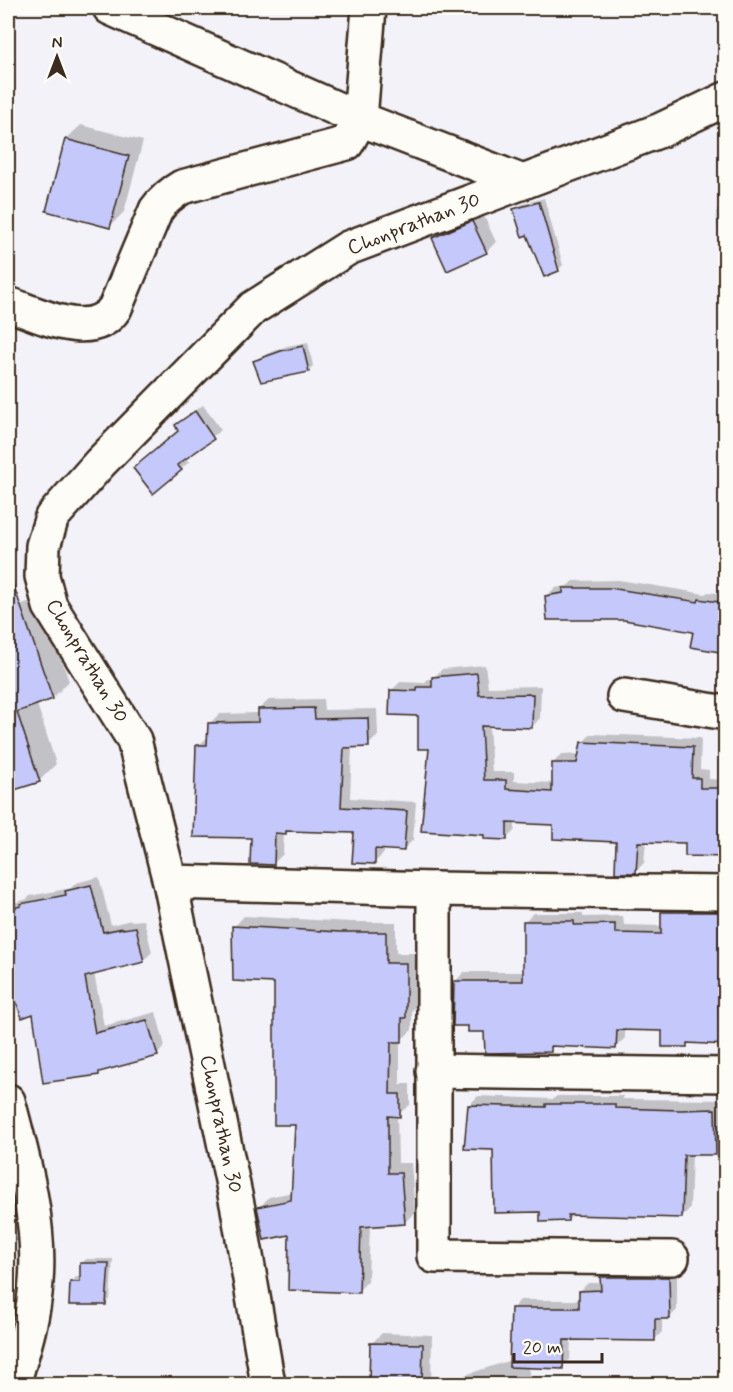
<svg xmlns="http://www.w3.org/2000/svg" width="733" height="1392" font-family="Mynerve,sans-serif">
<style>
.shadow{fill:#0003}
.building{fill:#c4c8fa;stroke:#3b2a1e;stroke-width:1.5}
.lines{fill:none;stroke-linecap:round;stroke-linejoin:round}
.street-casing{stroke:#3b2a1e;stroke-width:38}
.street{stroke:#fdfcf7;stroke-width:33}
.labels{text-anchor:middle;dominant-baseline:central;stroke-width:4.5;stroke-linejoin:round;paint-order:stroke}
.street-label{font-size:21px;fill:#3b2a1e;stroke:#fdfcf7}
</style>
<rect width="100%" height="100%" fill="#f2f2f8"/>
<filter id="ink" filterUnits="userSpaceOnUse"><feTurbulence type="fractalNoise" baseFrequency=".0167" numOctaves="2"/><feDisplacementMap in="SourceGraphic" scale="12" xChannelSelector="R" yChannelSelector="G"/><feConvolveMatrix kernelMatrix="1 2 1 2 8 2 1 2 1" color-interpolation-filters="sRGB"/></filter>
<g filter="url(#ink)">
<g class="shadow">
<path d="M81,125l62,16 -19,71 -14,14 -63,-16 19,-71z"/>
<path d="M544,198l19,67 -5,5 -31,-37 -12,-24 5,-4z"/>
<path d="M726,202v105l-10,-95z"/>
<path d="M482,212l14,30 -10,10 -52,-14 9,-10z"/>
<path d="M308,342l5,24 -5,5 -53,-9 5,-5 27,-11z"/>
<path d="M203,405l18,25 -36,27 4,5 -8,7 -46,-1 45,-38 -4,-4 8,-8z"/>
<path d="M619,580l86,14 3,-2 18,2v58l-31,-22 -149,-34 9,-8 12,-2 6,-5z"/>
<path d="M40,598l29,83 -16,17 -16,6 19,60 -16,16 -32,11v-182z"/>
<path d="M485,665l3,22 53,-1 -1,32 -8,9 -43,-2 3,47h22v9l39,2v-20l9,-9 18,1 2,-12 9,-9 110,4 -1,31 9,1v9l17,1v91l-8,-1 2,-15 -34,-13 -40,-1 -2,22 -9,9 -17,-32 -63,-16 -40,-2v8l-9,9 -21,-5 -54,-86 -11,-33 -29,-24 9,-9 24,1 4,-4h5l9,-10z"/>
<path d="M323,699l1,11 53,-1 1,27 -10,9 -16,1 -2,52 66,4 -3,38 -9,9 -20,-1v5l-10,10 -18,-31 -68,-3 -4,3 -1,22 -10,10 -21,-28 -54,-90 11,-10v-12l10,-10 40,-1v-4l10,-9z"/>
<path d="M99,877l12,48 20,-5 1,1 12,-1 8,32 -9,9 -49,12 10,53 52,-14 9,34 -8,9 -54,15 -5,4 -64,-62 -20,-15 -6,-25v-67l19,-6 3,-3 41,-8 5,-5z"/>
<path d="M672,903l54,1v139l-36,-2 -4,5 -22,-16 -39,-1v9l-9,9 -60,-3 -6,6 -65,-19 -16,-7 -14,-42 9,-10h60v-50l9,-9h50v4l40,-1 1,9 38,1 1,-13z"/>
<path d="M244,916l107,6h45v31h20v53l-4,4v20l-12,11v43h10v21l-13,10 1,48h13l4,49 -10,10 -35,3 -2,56 -10,10 -99,-83 10,-11 24,-5 3,-68 -20,-142 -42,-55z"/>
<path d="M478,1096l75,3 4,-3h66v3l103,1v53l-34,1 -2,54 -8,9 -108,-3 -6,6 -27,-10 -47,-61 -25,-44z"/>
<path d="M86,1259h27l-3,40 -5,5 -33,-22 4,-5h6l-1,-13z"/>
<path d="M610,1269h67v41l-8,8h-7v14l-8,8 -83,-1 -1,20 -8,8 -35,-1 5,15 -3,3h-72l8,-9 46,-15 1,-51 8,-9h60v-9l8,-8h14v-6z"/>
<path d="M382,1333l50,2 -1,49h-60l1,-41z"/>
</g>
<g class="building">
<path d="M65,139l64,17 -19,72 -64,-17z"/>
<path d="M539,202l20,69 -15,6 -17,-42 -5,2 -9,-28z"/>
<path d="M472,221l15,32 -40,18 -15,-33z"/>
<path d="M303,346l6,26 -48,10 -8,-21 28,-10z"/>
<path d="M195,411l19,28 -37,26 5,5 -29,24 -20,-26 45,-37 -3,-6z"/>
<path d="M11,578l42,121 -36,13 23,70 -32,10v-213z"/>
<path d="M563,588h47l88,14 1,-3 27,4v50l-36,-6 3,-15 -69,-12h-77l-2,-24 18,-3z"/>
<path d="M477,673l2,22 54,-1 -1,34 -51,-2 3,54h22v9l46,3v-29h25l4,-21 112,5 -1,31h8v10h26v69l-41,-1v-13l-47,-1 -2,31h-21l1,-31 -63,-3v-14l-46,-2v17l-23,-1v-4l-63,-4 8,-82h-11v-33l-29,-1 1,-25 27,1v-4h15v-10z"/>
<path d="M314,708l1,11 53,-1 1,29 -25,1 -3,59 66,4 -3,40 -29,-2v15l-23,-1 2,-30 -68,-2v3l-11,-1 -1,32 -24,-1 1,-26 -58,-1 3,-92h11l1,-22 50,-1v-13z"/>
<path d="M91,885l12,47 20,-4v1l13,-2 8,35 -59,15 10,56 52,-13 11,36 -59,16v3l-56,8 -10,-69 -11,4 -7,-19 -7,1v-91l13,-3 -1,-2 46,-9 -1,-4z"/>
<path d="M661,912h59l-1,109 7,1v23l-39,-2v4h-25v-16l-45,-1 -1,19 -65,-3v6l-66,1 -1,-21h-16v-6h-15l1,-45h69v-60h51v4l41,-1v9l46,1z"/>
<path d="M232,926l108,6h46v31h20v55h-4v24h-11l-1,52h10v23l-12,-1v57h13l4,51 -44,3 -2,66 -71,-3 1,-55 -25,5 -7,-33 34,-7 4,-75h-21v-142l-41,-2z"/>
<path d="M546,1104h69v4l65,2 35,-1 1,46h-32l-2,63 -114,-3v6l-28,1v-10l-46,1 -1,-63 -29,-1 4,-44 78,2z"/>
<path d="M80,1263h29l-3,42h-37l1,-23h10z"/>
<path d="M600,1277h69l1,42h-15v22l-91,-1 -1,29 -54,-2 2,-59h68v-17l22,-1z"/>
<path d="M370,1343l53,1 -1,40h-53z"/>
</g>
<g class="lines">
<defs>
<g id="street">
<path d="M110,8l250,111 163,63"/>
<path d="M8,304c30,10 84,39 107,4l41,-98c7,-10 14,-16 26,-23l165,-44 13,-24 9,-111"/>
<path d="M624,696l102,17"/>
<path d="M170,882l264,7 292,4"/>
<path d="M434,889v367l238,2"/>
<path d="M433,1071l293,4"/>
<path d="M8,1101c15,57 33,120 28,181 -2,35 -13,69 -23,102"/>
<path d="M268,1384l-30,-175 -68,-327 -36,-142 -84,-134 -8,-30 1,-30 9,-29 48,-54 153,-155 95,-60 313,-118 65,-31"/>
</g>
</defs>
<use href="#street" class="street-casing"/>
<use href="#street" class="street"/>
</g>
</g>
<g class="labels">
<g class="street-label">
<text transform="translate(414 224) rotate(-21)">Chonprathan 30</text>
<text transform="translate(87 661) rotate(59)">Chonprathan 30</text>
<text transform="translate(221 1124) rotate(78)">Chonprathan 30</text>
</g>
</g>
<rect width="733" height="1392" fill="none" stroke="#fdfcf7" stroke-width="30"/>
<rect x="15" y="15" width="703" height="1362" fill="none" stroke="#3b2a1e" stroke-width="2" filter="url(#ink)"/>
<g transform="translate(57 57)" stroke="#fdfcf7" stroke-width="4.5" paint-order="stroke">
<path d="M0-4.5L10 22L0 15L-10 22Z" fill="#3b2a1e"/>
<text y="-9" font-size="16" font-weight="bold" text-anchor="middle" fill="#3b2a1e">N</text>
</g>
<path d="M514 1353v9h88v-9" fill="none" stroke="#3b2a1e" stroke-width="3"/>
<text x="523" y="1353" font-size="18" fill="#3b2a1e" stroke="#fdfcf7" stroke-width="4.5" paint-order="stroke">20 m</text>
</svg>
